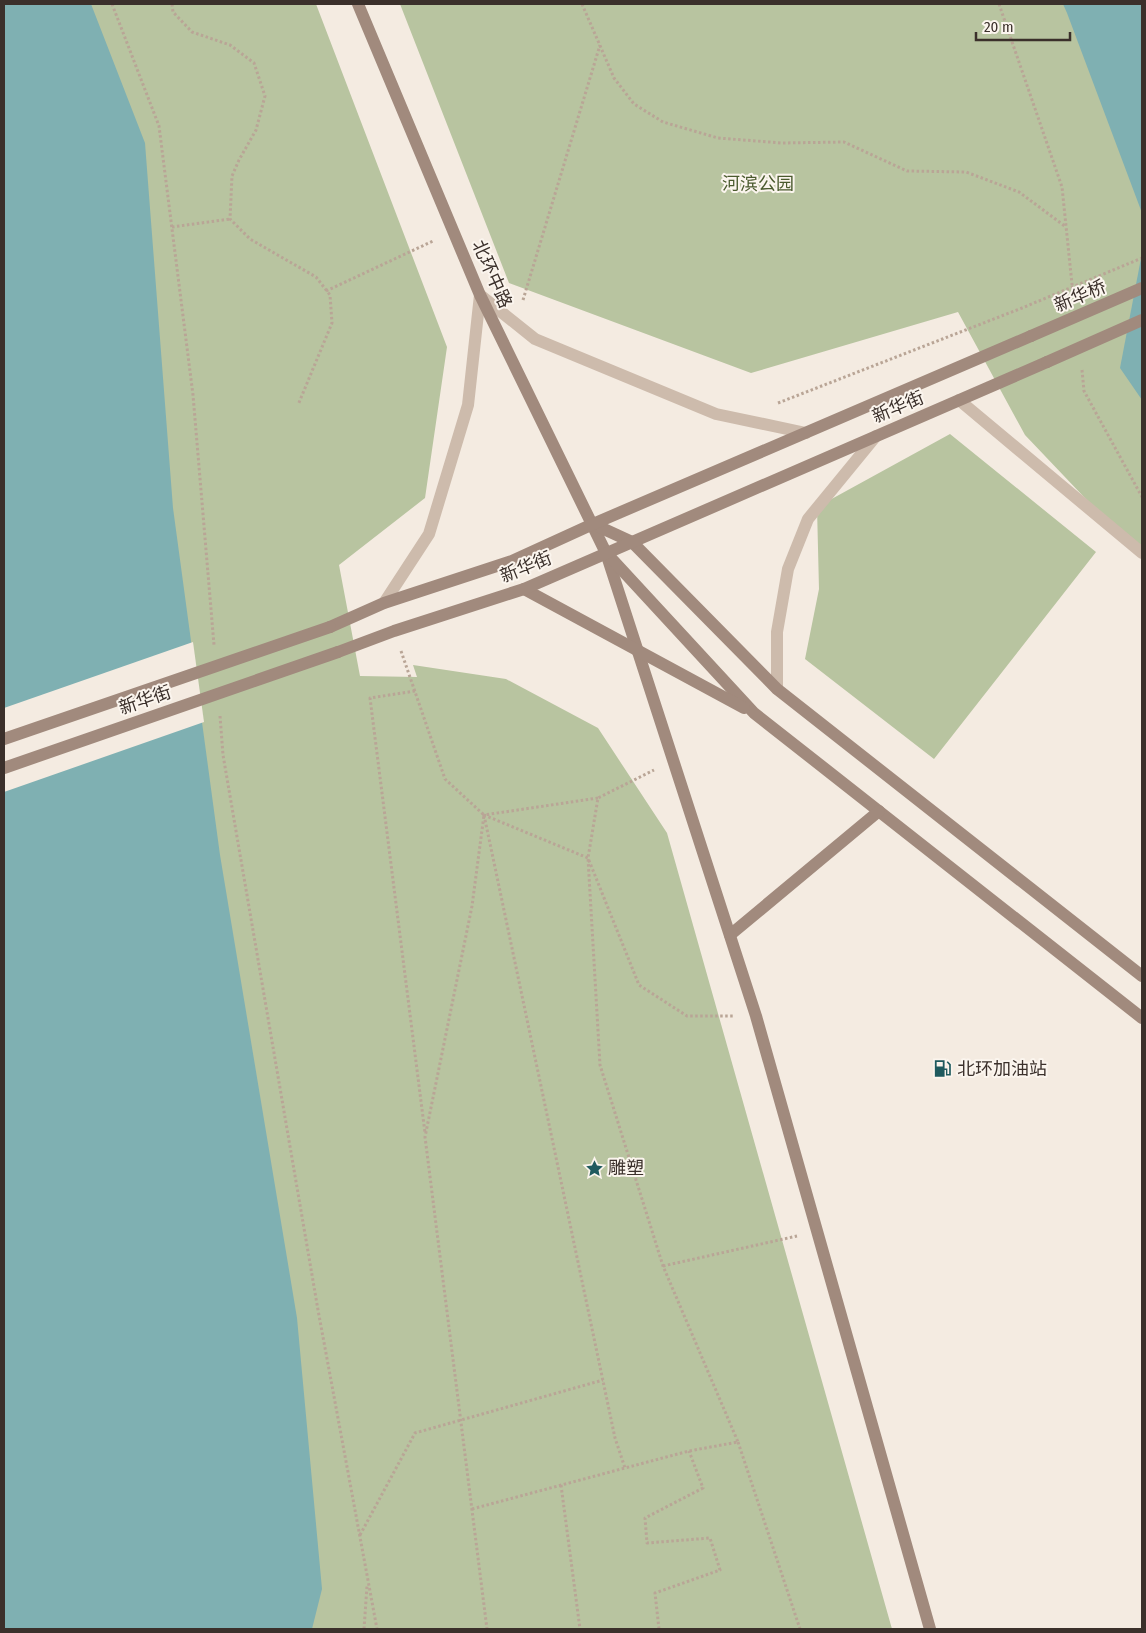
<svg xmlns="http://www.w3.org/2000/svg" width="1146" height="1633" font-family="'Fira Sans Condensed','Noto Sans SC',sans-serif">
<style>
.green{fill:#b8c4a0}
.water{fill:#7fb0b2}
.pier{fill:#f4ebe1}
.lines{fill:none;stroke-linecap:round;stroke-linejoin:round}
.path{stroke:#b9a596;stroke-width:3;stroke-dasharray:2.5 2.5;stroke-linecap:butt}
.lane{stroke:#cdbbac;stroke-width:12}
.street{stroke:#cdbbac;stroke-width:12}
.secondary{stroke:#a18a7d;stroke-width:12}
.secondary-bridge{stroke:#a18a7d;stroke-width:12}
.labels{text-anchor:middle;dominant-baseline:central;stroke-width:4;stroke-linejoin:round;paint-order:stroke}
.park-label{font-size:18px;fill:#4a5a2e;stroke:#fbf5ee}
.street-label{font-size:18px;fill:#3b302b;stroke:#fbf5ee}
.poi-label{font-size:18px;fill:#3b302b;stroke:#fbf5ee;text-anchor:start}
</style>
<rect width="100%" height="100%" fill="#f4ebe1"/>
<g class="green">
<path d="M4,4h312l131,343 -22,151 -86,67 21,111 57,1 -4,-12 93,14 92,49 69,105 225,796h-888z"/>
<path d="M400,4h742v554l-117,-123 -67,-123 -207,61 -242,-90z"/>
<path d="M950,434l146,118 -162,207 -129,-100 14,-70 -2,-82z"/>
</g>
<g class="water">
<path d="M4,4h87l54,139 28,365 47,347 77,463 25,271 -10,40h-308z"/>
<path d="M1063,4h79v209l-75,-200z"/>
<path d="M1142,253v147l-22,-32z"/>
</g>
<path class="pier" d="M193,642l11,80 -200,70v-84z"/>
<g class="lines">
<g class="path">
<path d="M112,4l47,122 34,269 21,250"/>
<path d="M172,4l1,8 19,20 38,13 24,18 11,33 -9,34 -17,30 -7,16 -2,43 20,20 66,38 14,18 2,28 -34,82"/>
<path d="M582,4l32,74 20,26 29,18 55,16 64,5 62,-1 63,29 59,1 53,20 47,35"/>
<path d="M999,4l63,183 11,107"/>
<path d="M172,227l58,-8"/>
<path d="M326,291l107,-50"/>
<path d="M523,300l77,-255"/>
<path d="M1082,370l2,21 58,106"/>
<path d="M778,403l244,-95 120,-50"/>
<path d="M401,651l44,128 39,36 -12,91 -47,231 62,492"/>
<path d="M415,691l-45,7 55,435"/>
<path d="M220,716l3,39 95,555 59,319"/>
<path d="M598,798l-114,17 104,43 51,127 48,31h46"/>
<path d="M484,815l131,623 10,30 64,-17 49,-9 -75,-176 -63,-201 -12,-207 10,-60 56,-28"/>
<path d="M663,1266l134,-30"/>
<path d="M738,1442l62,187"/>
<path d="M561,1485l19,144"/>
<path d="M472,1509l153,-41"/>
<path d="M360,1535l55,-102 188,-53"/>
<path d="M364,1629l3,-43"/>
<path d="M659,1629l-4,-36 65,-23 -10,-32 -63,5 -2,-25 58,-30 -14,-37"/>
</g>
<g class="lane">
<path d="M480,295l55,44 181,75 90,19"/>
<path d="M384,603l45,-69 39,-129 12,-110"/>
<path d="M777,689v-57l11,-63 20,-50 68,-83"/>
</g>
<path class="street" d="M959,400l183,153"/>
<g class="secondary">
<path d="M358,4l122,291 126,258 150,463 174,613"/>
<path d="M593,524l39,18 145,147 365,287"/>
<path d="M610,557l144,156 388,305"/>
<path d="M524,589l220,119"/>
<path d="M330,627l54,-24 128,-42 81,-37 438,-188"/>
<path d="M338,652l56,-21 130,-42 523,-227"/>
<path d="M730,935l149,-124"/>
</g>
<g class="secondary-bridge">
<path d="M1031,336l111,-48"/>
<path d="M1047,362l95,-42"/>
<path d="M4,739l326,-112"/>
<path d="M4,768l334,-116"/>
</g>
</g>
<defs>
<symbol id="fuel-bare" viewBox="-9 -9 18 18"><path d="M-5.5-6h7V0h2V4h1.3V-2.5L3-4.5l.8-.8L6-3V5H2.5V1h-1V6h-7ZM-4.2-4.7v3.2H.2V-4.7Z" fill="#1f5a5e" stroke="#fbf5ee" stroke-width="2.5" paint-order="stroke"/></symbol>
<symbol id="sight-bare" viewBox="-9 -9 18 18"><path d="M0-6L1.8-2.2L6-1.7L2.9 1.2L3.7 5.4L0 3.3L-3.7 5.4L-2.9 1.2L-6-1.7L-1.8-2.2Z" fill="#1f5a5e" stroke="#fbf5ee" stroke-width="2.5" paint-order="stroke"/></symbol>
</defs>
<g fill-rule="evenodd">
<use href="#fuel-bare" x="930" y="1056" width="25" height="25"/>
<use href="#sight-bare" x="582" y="1156" width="25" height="25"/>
</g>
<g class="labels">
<g class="park-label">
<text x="758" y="184">河滨公园</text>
</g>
<g class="street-label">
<text transform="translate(492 274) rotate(66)">北环中路</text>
<text transform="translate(1080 296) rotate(-23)">新华桥</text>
<text transform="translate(898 407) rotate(-23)">新华街</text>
<text transform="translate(526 567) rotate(-22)">新华街</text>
<text transform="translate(145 700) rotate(-19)">新华街</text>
</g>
<g class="poi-label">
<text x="957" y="1069">北环加油站</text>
<text x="608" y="1168">雕塑</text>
</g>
</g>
<rect width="1146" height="1633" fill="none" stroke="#3b302b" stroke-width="10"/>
<path d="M976 32v8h94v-8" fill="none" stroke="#3b302b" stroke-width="2.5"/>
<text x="984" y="32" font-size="15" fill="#3b302b" stroke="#fbf5ee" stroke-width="4" paint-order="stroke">20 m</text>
</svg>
